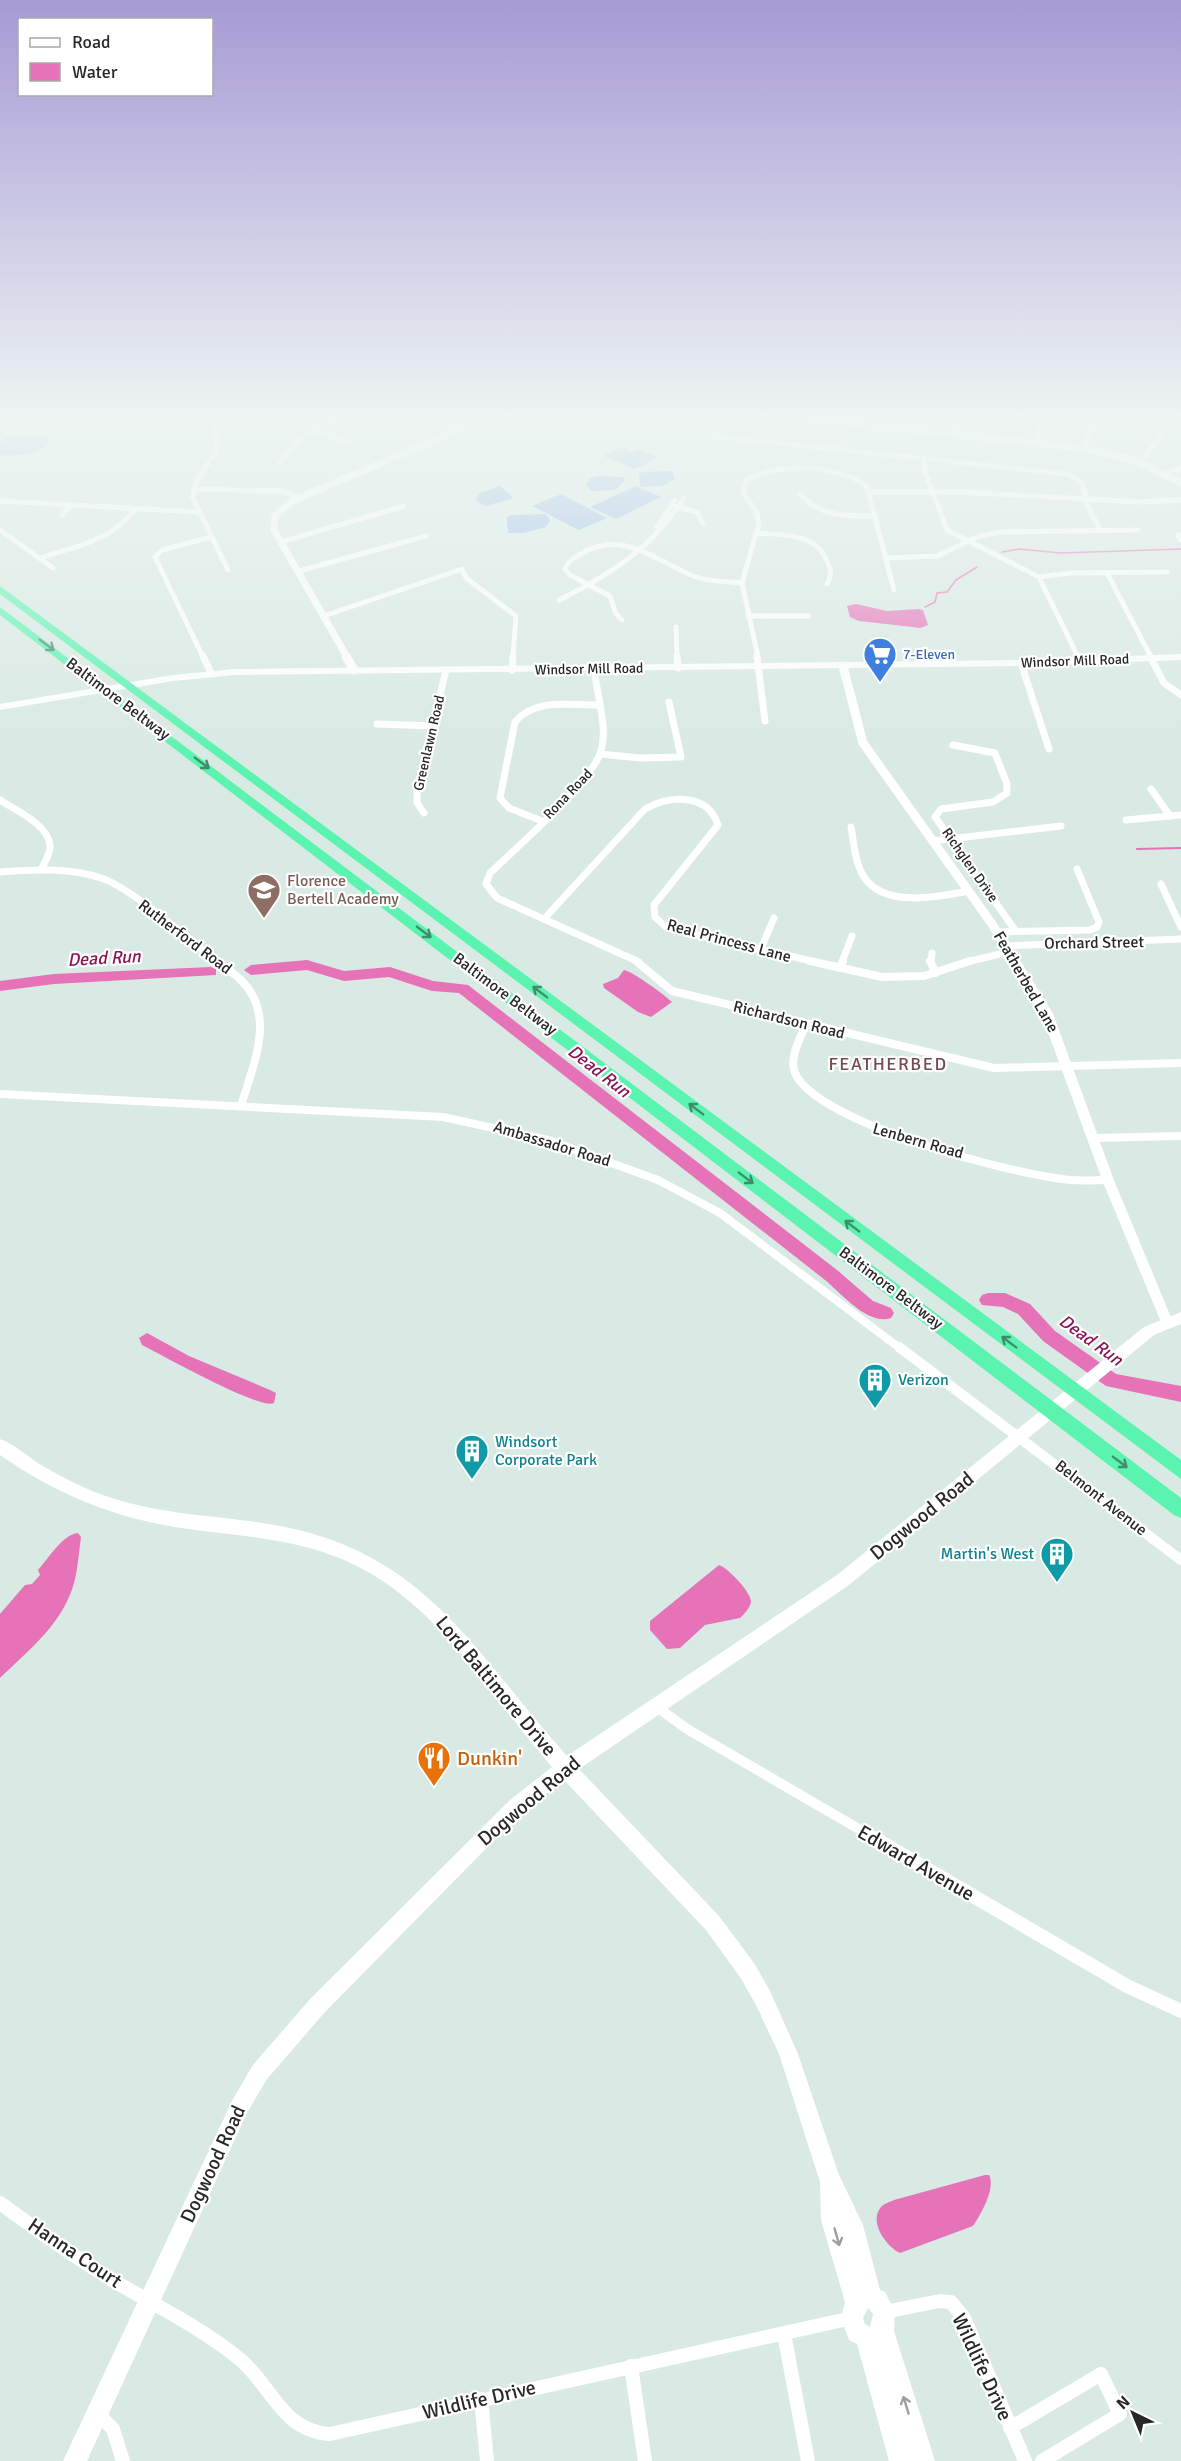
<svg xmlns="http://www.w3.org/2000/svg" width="1181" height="2461" font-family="Signika,sans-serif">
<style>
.pitch{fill:#95b8e4}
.water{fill:#e672b8}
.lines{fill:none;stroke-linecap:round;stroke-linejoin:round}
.stream-far1{stroke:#e672b8;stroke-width:1.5}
.stream{stroke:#e672b8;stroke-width:2}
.river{fill:#e672b8;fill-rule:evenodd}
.minor-far4{stroke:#fff;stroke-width:5}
.minor-far3{stroke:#fff;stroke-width:7}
.minor-far2{stroke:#fff;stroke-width:8}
.minor-far1{stroke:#fff;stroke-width:10}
.minor{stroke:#fff;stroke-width:14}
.tertiary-far2{stroke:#fff;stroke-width:7}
.tertiary-far1{stroke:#fff;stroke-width:9}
.tertiary{stroke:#fff;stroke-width:11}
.secondary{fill:#fff;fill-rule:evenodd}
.motorway{fill:#5af3b0;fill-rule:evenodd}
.oneway{stroke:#408d6c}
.oneway2{stroke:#9e9e9e}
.labels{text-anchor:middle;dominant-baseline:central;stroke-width:4.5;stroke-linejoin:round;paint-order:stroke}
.far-shop-label{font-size:14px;fill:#366cbe;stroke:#fff;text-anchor:start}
.far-street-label{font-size:14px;fill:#272727;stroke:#fff}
.street-label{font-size:16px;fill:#272727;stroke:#fff}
.education-label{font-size:16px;fill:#785e54;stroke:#fff;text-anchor:start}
.culture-label{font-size:16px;fill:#0d838f;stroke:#fff;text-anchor:start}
.water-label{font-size:18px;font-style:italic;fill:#8e1555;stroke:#fff}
.neighbourhood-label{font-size:18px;letter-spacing:1.5px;fill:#754b4d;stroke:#fff}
.near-street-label{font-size:20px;fill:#272727;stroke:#fff}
.near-food-label{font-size:20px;fill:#c56008;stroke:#fff;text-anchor:start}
</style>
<rect width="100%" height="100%" fill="#d9e9e4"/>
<g class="pitch">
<path d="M13,436h35l1,5c-8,15 -34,15 -49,14v-11l5,-6z"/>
<path d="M621,447l11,5 6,-3 20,8 -23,12 -32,-13z"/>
<path d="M672,471l3,8 -12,7 -23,1 -1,-13 3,-2z"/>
<path d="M597,476l26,1 2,4 -10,9 -24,1 -5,-6 4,-7z"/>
<path d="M500,486l13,11 -2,2 -26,7 -9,-6 3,-7z"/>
<path d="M636,486l25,11 -45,22 -26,-12z"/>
<path d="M561,494l46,24 -28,12 -47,-24z"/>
<path d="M546,514l4,6 -4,7 -23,6h-15l-1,-16 4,-2z"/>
</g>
<g class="water">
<path d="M856,604l31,7 32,-2 4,1 5,15 -7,3 -62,-7 -9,-4 -3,-11z"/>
<path d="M624,970c8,1 42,26 48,32l-21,15 -13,-5 -34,-24 -1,-4 15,-6z"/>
<path d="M147,1333l42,23 81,34 6,3 -2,10c-12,8 -114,-49 -132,-58l-3,-7z"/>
<path d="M78,1533l3,4c-2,14 -3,29 -6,42 -10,43 -45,70 -75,99v-64l25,-29 7,-1 8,-9 -2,-5c10,-11 25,-36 40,-37z"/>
<path d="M719,1565c8,2 33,28 32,37 -1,6 -7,12 -11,16l-35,7 -25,23 -13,1 -17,-19v-9z"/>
<path d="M985,2175h4c7,13 -8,39 -16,51l-73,27c-13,-6 -32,-31 -19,-46 2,-3 9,-5 13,-7z"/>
</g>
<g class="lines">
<g class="stream-far1">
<path d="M0,431l17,-14"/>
<path d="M1002,552l17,-3 42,4 120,-4"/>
<path d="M925,607l10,-5 2,-9 10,-1 9,-12 21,-13"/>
</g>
<path class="stream" d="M1137,849l44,-1"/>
<g class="river">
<path d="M307,960l37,11 46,-4 43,14 35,4 369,285 36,31 18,7 3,5 -3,5c-23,8 -50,-25 -66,-38l-366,-287 -27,-2 -43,-14 -45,4 -37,-11 -56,5 -7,-5 7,-5z"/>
<path d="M211,967l5,2v6l-162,9 -54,7v-10l54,-7z"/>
<path d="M988,1293h17l25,11 25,27 61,43 65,12v16l-75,-16 -63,-45 -25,-27 -15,-7 -21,-2 -3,-5 3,-5z"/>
</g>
<g class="minor-far4">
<path d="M0,416h178"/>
<path d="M210,416l8,24 -2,11 -20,31 -3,16 35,72"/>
<path d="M309,431l38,10"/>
<path d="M955,434l4,-18"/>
<path d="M712,436l356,38 14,9 6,24 13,24"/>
<path d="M1037,442l3,-26"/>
<path d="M1083,448l15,-32"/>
<path d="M925,459l-1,10 23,61 92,47 39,80"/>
<path d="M1139,462l26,-30"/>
<path d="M280,463l19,-24 41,-23"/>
<path d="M1165,474l16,-6"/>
<path d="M193,489l87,2 20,6"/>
<path d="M868,492h94l177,10 42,-2"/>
<path d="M800,494c20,23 45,22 74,22"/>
<path d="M0,501l198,11"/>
<path d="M674,506l23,6 6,12"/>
<path d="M62,515l9,-10"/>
<path d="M657,527l18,-27"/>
<path d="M0,530l53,38"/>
<path d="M757,533c26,2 59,0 70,28 4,9 5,15 0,23"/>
<path d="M1181,535h-3l3,5"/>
<path d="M281,542l123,-36"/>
<path d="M40,558c39,-13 69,-16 96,-49"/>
<path d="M885,558l52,-2 40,-19 22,-5 139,-2"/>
<path d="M299,571l127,-35"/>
<path d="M1107,573l44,84"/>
<path d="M1039,577l31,-4 97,-1"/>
<path d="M559,600c51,-25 94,-53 125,-102"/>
<path d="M324,616l138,-47 4,9 50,38 -3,41"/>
<path d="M748,616h61"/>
<path d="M622,620l-6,-6 -6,-18 -40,-21 -5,-6c3,-8 9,-11 16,-15 41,-26 77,8 115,23 13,5 32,4 46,6"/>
<path d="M676,627l1,30"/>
<path d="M203,657l-48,-100 7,-7 49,-13"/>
<path d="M758,657l-16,-74 17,-60 -2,-10 -14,-21 4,-12c30,-18 93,-16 120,7l27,103"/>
</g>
<g class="minor-far3">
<path d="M203,656l8,17"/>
<path d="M677,656l1,12"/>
<path d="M757,656l8,65"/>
<path d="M1077,656l3,5"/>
<path d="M1150,656l14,27 17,12"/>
<path d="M1021,663l28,86"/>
<path d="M594,669c3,25 14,58 7,82 -9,31 -85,97 -111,122l-4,11 11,14 142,64"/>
<path d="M512,670l1,-14"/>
<path d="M377,724l56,2"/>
<path d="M953,745l42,8 12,31v9l-14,9 -52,7 -6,8 80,113"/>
<path d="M600,754l40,4 41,-1 -12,-55"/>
<path d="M1151,789l19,27"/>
<path d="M0,800c15,10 48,24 50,45 1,8 -5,16 -8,23"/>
<path d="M424,813l-7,-10v-11l29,-122"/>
<path d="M1126,820l55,-5"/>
<path d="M542,821l-33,-13 -9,-10 15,-76c19,-24 55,-17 82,-17"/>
<path d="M851,827c3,16 4,36 13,50 20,31 74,20 105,14"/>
<path d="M932,841l129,-15"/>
<path d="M0,872c34,-2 68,-5 101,6 31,10 88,62 116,84"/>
<path d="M1161,884l20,43"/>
<path d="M544,919l101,-110c25,-14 63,-16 73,16l-64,80 1,12 12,11 149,34"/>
<path d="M997,932l93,-2 7,-3 2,-5 -22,-53"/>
<path d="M1006,946l175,-7"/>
<path d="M760,951l14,-33"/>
<path d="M842,962l10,-26"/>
<path d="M931,962l1,-9"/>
<path d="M966,962l43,-10"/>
</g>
<g class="minor-far2">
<path d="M215,961c9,6 19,12 26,19 36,35 12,85 0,126"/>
<path d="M636,961l36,30 322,77 187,-5"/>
<path d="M810,961l72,16 42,-1 46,-15"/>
<path d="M930,961l6,12"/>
<path d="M840,968l3,-7"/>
<path d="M806,1025c-6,13 -17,33 -11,48 21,50 222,103 276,107 12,1 25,0 37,0"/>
<path d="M0,1094l443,23 105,23 110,40 62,33 181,136"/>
<path d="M1094,1138l87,-2"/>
</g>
<g class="minor-far1">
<path d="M899,1347l282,213"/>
<path d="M657,1707l30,22 189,110"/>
</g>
<g class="minor">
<path d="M874,1838l253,148 54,25"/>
<path d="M0,2203c37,27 74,54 114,78 42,25 90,48 128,80 31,28 41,70 88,73l522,-116"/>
<path d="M884,2312l56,-11 11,1 13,16 61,143"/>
<path d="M784,2334l24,127"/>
<path d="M631,2366l14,95"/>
<path d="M481,2399l6,62"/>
<path d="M98,2414l15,15 10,32"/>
<path d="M1010,2428l91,-54 19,40 -78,47"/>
</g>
<g class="tertiary-far2">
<path d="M780,416l303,32 56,14 42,21"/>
<path d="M347,657l-73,-127 1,-14 17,-15 155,-66 12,-8 7,-11"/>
</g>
<g class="tertiary-far1">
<path d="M346,656l8,14"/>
<path d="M843,666l20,77 129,181 23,38"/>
</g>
<path class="tertiary" d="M1014,961l34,55 60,164 59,142"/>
<g class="secondary">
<path d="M1181,654v6l-160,6 -786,9 -62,6 -173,29v-6l173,-29 62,-6 786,-9z"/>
<path d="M1181,1312v12l-27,11 -305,250 -270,184 140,147 35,47 16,28 28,63 41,121 24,50 17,65 5,2 10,20 -1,19 41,130h-46l-32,-117 -8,-4 -8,-22 4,-16 -24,-82 -1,-38 -41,-128 -23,-49 -16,-28 -34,-47 -142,-150 -42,32 -197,200 -58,67 -20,34 -160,348h-24l170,-362 20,-34 58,-67 199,-198 42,-33c-64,-73 -115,-167 -208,-207 -53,-23 -112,-24 -169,-33 -64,-10 -122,-35 -175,-72v-16c14,5 26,16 38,24 23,14 48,27 74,35 61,20 125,17 187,32 134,33 183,132 268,226l270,-181 307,-248zM868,2308l5,6 -3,13 -5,-3 -2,-6z"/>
</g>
<g class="motorway">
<path d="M0,586l1181,874v19l-1181,-885z"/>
<path d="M0,607l1181,891v20l-7,-3 -1174,-900z"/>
</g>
</g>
<defs><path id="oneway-shaft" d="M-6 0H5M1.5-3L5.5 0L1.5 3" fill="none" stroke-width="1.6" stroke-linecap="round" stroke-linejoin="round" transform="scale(1.5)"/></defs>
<g class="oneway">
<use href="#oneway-shaft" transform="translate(47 645) rotate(37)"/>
<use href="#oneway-shaft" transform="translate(202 763) rotate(37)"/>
<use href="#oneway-shaft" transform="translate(424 932) rotate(37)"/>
<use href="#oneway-shaft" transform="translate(540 992) rotate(-143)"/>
<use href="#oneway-shaft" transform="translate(696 1109) rotate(-143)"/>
<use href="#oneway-shaft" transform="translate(746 1178) rotate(37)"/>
<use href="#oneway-shaft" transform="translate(852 1226) rotate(-143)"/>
<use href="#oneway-shaft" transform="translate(1009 1342) rotate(-143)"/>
<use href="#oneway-shaft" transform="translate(1120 1462) rotate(37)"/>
</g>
<g class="oneway2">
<use href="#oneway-shaft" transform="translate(837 2237) rotate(74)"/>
<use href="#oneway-shaft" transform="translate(906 2405) rotate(-107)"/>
</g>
<linearGradient id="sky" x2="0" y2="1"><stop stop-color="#a79ad5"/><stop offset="0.55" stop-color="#eef5f3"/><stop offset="1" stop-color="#eef5f3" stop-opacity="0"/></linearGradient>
<rect width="1181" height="760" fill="url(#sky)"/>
<defs>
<symbol id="supermarket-pin" viewBox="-11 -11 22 30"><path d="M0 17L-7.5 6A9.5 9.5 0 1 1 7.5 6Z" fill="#3f7fe0" stroke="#fff"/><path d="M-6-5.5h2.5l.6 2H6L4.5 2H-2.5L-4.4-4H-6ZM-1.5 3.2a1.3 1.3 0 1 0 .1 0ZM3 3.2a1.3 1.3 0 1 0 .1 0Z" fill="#fff"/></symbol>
<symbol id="school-pin" viewBox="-11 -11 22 30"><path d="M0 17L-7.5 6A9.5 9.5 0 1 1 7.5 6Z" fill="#8d6e63" stroke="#fff"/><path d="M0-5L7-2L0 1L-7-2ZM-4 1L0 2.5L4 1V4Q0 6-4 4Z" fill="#fff"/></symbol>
<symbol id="building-pin" viewBox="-11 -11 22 30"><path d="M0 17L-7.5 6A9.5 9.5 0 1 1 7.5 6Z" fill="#0f9aa8" stroke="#fff"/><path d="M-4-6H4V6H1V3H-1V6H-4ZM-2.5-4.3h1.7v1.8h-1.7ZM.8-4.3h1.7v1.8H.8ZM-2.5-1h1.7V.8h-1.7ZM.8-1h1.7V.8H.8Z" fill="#fff"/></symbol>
<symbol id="restaurant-pin" viewBox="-11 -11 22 30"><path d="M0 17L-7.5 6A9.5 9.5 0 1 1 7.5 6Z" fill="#e8710a" stroke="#fff"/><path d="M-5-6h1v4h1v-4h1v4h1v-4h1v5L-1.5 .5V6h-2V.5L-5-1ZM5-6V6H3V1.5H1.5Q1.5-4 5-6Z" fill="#fff"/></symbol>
</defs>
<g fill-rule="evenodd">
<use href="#supermarket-pin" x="861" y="635" width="38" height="52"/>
<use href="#school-pin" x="245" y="871" width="38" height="52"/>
<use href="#building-pin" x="856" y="1361" width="38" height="52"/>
<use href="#building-pin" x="453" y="1432" width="38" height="52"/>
<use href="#building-pin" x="1038" y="1535" width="38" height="52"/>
<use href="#restaurant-pin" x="415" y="1739" width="38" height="52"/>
</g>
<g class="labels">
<g class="far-shop-label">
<text x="903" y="654">7-Eleven</text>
</g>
<g class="far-street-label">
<text transform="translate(1075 661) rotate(-2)">Windsor Mill Road</text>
<text transform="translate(589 669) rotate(-1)">Windsor Mill Road</text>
<text transform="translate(429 743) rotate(-77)">Greenlawn Road</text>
<text transform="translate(568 794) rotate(-46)">Rona Road</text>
<text transform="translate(970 865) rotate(55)">Richglen Drive</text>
</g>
<g class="street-label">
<text transform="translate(118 699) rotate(37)">Baltimore Beltway</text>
<text transform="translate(185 937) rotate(37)">Rutherford Road</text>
<text transform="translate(729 941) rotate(15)">Real Princess Lane</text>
<text transform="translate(1094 943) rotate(-1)">Orchard Street</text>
<text transform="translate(1026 982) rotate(60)">Featherbed Lane</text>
<text transform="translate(505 994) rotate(37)">Baltimore Beltway</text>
<text transform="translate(789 1020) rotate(14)">Richardson Road</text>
<text transform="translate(918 1141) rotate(16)">Lenbern Road</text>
<text transform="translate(552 1144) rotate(17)">Ambassador Road</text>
<text transform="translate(891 1288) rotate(37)">Baltimore Beltway</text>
<text transform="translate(1101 1498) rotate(38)">Belmont Avenue</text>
</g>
<g class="education-label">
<text x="287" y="881">Florence<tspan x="287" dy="18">Bertell Academy</tspan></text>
</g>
<g class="culture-label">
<text x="898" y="1380">Verizon</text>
<text x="495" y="1442">Windsort<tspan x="495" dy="18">Corporate Park</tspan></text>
<text x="1034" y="1554" text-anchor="end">Martin's West</text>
</g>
<g class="water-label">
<text transform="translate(104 958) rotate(-3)">Dead Run</text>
<text transform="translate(599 1071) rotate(38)">Dead Run</text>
<text transform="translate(1091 1340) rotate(36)">Dead Run</text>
</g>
<g class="neighbourhood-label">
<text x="888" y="1064">FEATHERBED</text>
</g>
<g class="near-street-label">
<text transform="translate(922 1516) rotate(-39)">Dogwood Road</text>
<text transform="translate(496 1686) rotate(50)">Lord Baltimore Drive</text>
<text transform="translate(529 1801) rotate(-40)">Dogwood Road</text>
<text transform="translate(916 1863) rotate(30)">Edward Avenue</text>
<text transform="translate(213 2164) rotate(-65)">Dogwood Road</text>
<text transform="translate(75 2253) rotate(34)">Hanna Court</text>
<text transform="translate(982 2367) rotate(65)">Wildlife Drive</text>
<text transform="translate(479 2400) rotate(-13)">Wildlife Drive</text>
</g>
<g class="near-food-label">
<text x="457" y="1758">Dunkin'</text>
</g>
</g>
<rect x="18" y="18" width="195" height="78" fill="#ffffff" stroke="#a9a9a9" stroke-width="1.5"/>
<rect x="30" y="38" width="30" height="9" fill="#ffffff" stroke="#a9a9a9" stroke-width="1.5"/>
<text x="72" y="48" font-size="18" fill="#272727">Road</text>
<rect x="30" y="63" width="30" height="18" fill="#e672b8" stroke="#a9a9a9" stroke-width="1.5"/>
<text x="72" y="78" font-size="18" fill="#272727">Water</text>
<g transform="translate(1133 2413) rotate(317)" stroke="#ffffff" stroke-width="4.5" paint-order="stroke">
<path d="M0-4.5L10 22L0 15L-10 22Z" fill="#272727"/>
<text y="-9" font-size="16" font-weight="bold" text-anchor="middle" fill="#272727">N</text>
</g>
</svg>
